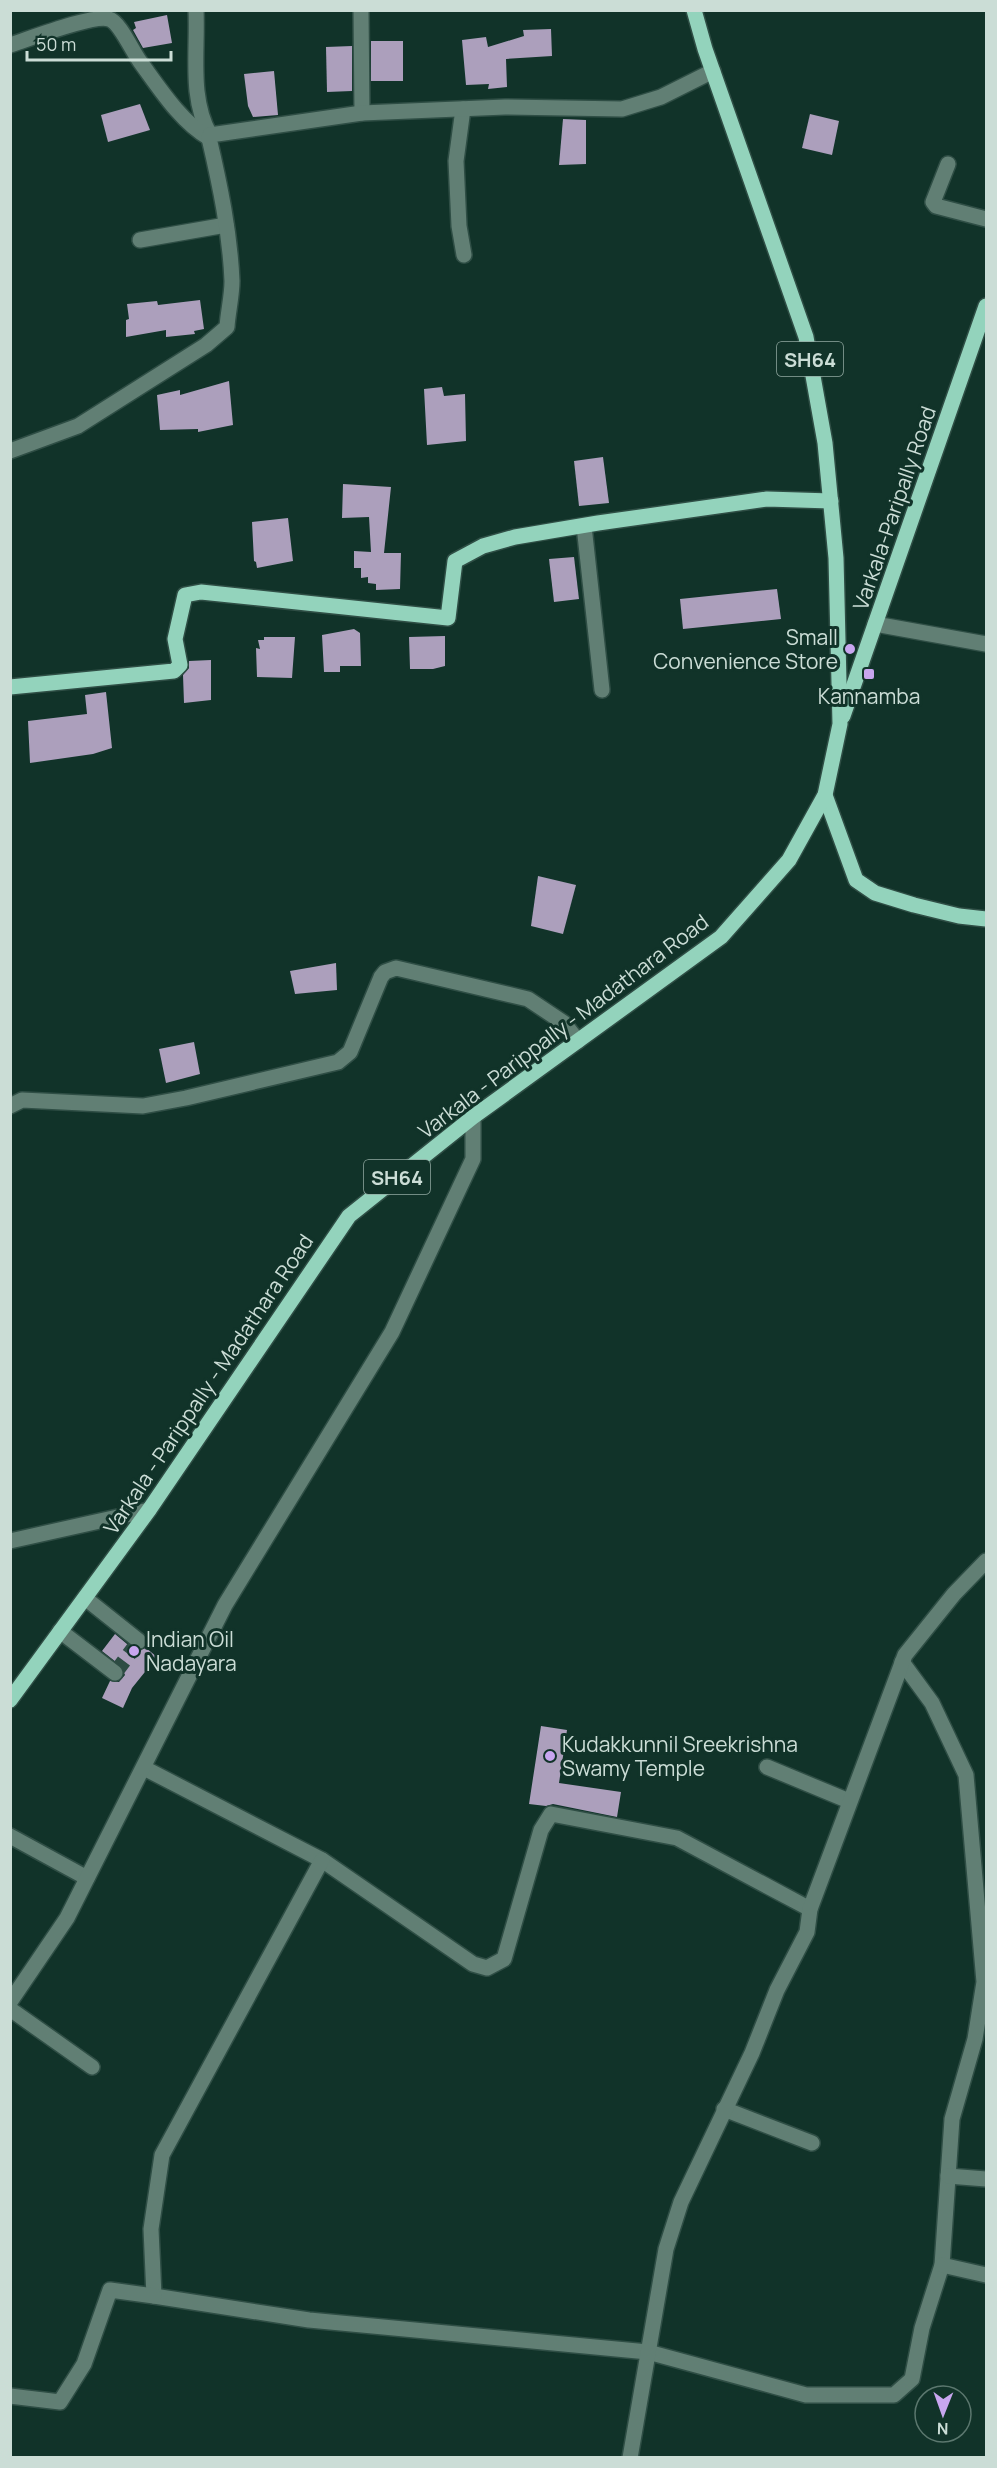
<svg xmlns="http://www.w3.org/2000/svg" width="997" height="2468" font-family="Manrope,sans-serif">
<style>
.building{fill:#ac9fbc}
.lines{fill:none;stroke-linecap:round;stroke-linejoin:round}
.minor-tunnel{stroke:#2d4c43;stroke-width:15;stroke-dasharray:15 8;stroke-linecap:butt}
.minor-casing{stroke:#2f4e45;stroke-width:18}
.major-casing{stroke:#2f4e45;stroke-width:18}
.minor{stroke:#617f74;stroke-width:15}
.major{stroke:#93d3bc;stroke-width:15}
.poi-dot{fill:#c8a6ef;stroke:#113329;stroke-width:2}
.labels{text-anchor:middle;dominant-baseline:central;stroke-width:6;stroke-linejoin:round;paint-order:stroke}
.shield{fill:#113329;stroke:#93aaa2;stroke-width:1.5}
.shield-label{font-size:20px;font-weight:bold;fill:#cbddd6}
.street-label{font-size:21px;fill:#cbddd6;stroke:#113329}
.poi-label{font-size:21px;fill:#cbddd6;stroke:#113329;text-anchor:start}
</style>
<rect width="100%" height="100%" fill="#113329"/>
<g class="building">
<path d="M167,15l5,28 -29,5 -10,-18 3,-2 -2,-6z"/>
<path d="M551,29l1,27 -46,3 1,28 -19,2 1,-5 -23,1 -4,-45 24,-3 2,10 36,-11 -1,-6z"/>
<rect x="371" y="41" width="32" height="40"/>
<path d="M352,46v45l-25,1 -1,-45z"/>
<path d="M274,71l4,44 -25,2 -5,-11 -4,-32z"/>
<path d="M140,104l10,26 -42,12 -7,-27z"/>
<path d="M810,114l29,7 -7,34 -30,-7z"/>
<path d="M563,119l23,1v44l-27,1z"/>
<path d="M200,300l4,29 -10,2 1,3 -29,3v-7l-40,7v-17l3,-1 -2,-15 30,-3 1,4z"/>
<path d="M229,381l4,44 -35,7v-3l-38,1 -3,-35 23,-5v5z"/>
<path d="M442,387l2,9 21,-2 1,47 -39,4 -3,-56z"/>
<path d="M603,457l6,46 -30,3 -5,-45z"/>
<path d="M343,484l48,3 -7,66h17l-1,36 -24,1v-6l-8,-1v-6l-7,1v-10h-7v-17l17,1 -2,-35 -27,1z"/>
<path d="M288,518l5,43 -36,7 -1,-6 -2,-1 -2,-39z"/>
<path d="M574,557l5,42 -25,3 -5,-43z"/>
<path d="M777,589l4,30 -98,10 -3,-30z"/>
<path d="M354,629l6,4 1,33h-21v6h-16l-2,-37z"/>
<path d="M445,636v30l-12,3h-23l-1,-32z"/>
<path d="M264,637h31l-3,41 -35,-1 -1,-29 4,1 -2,-9h6z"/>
<path d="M211,660v40l-27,3 -1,-28 6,-7v-7z"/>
<path d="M106,692l6,56 -19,6 -63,9 -2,-42 59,-7 -2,-19z"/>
<path d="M538,876l38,9 -13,49 -32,-8z"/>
<path d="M336,963l1,27 -42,4 -5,-23z"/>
<path d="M194,1042l6,32 -34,9 -7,-34z"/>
<path d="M115,1634l18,15 5,2 8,-3 11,9 -25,31 -9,20 -21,-10 8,-17 9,1 6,-7 -4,-9 -19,-15z"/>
<path d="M541,1726l26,4 -8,53 62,9 -4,25 -64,-13 -7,2 -17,-2z"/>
</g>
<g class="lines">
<path class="minor-tunnel" d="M115,1673l24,-32"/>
<defs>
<g id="minor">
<path d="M196,10c2,42 -7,87 14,125"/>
<path d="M361,10l1,103"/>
<path d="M10,45c19,-6 83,-31 99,-26 11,3 24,34 32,44 19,26 40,59 68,75"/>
<path d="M463,109l-7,52 3,65 5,29"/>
<path d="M948,164l-15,38 3,4 50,13"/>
<path d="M140,240l86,-15"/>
<path d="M10,451l68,-25 128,-81 21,-18c1,-15 5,-31 5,-46 -2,-48 -12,-96 -23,-143l1,-3 152,-22 143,-6 117,2 39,-12 52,-26"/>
<path d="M584,526l18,164"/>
<path d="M875,624l111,20"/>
<path d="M10,1106l12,-6 121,6 43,-8 152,-36 12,-10 31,-75 4,-5 11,-4 132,31 36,24 14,18"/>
<path d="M10,1541l139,-31"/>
<path d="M85,1598l54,43"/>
<path d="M60,1631l55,42"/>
<path d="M767,1767l82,34"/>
<path d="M144,1768l178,92 151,104 14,4 17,-9 37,-129 10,-16 126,24 133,71"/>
<path d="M10,1836l77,42"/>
<path d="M322,1860l-160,295 -11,74 3,67 155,24 339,32 158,43h88l18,-16 10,-51 20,-63 10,-146 23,-80 9,-57 -18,-207 -34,-72 -30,-41"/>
<path d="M10,2002l57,-84 158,-313 167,-273 81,-173v-42"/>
<path d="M10,2009l82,58"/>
<path d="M724,2109l88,34"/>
<path d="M948,2176l38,3"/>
<path d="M942,2265l44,10"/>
<path d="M10,2396l50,6 24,-38 26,-74 44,6"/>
<path d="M630,2458l36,-209 15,-47 71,-149 25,-63 30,-58 3,-23 95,-254 49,-61 32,-33"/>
</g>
<g id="major">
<path d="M10,687l164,-16 6,-6 -5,-26 10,-44 16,-3 247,26 7,-57 28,-15 32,-9 83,-14 169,-24 64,2"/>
<path d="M843,716l143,-410"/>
<path d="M825,795l31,85 19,13 39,12 45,11 27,3"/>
<path d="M10,1700l139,-190 200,-294 124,-99 248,-180 68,-77 36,-65 15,-71 -4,-166 -11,-115 -19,-106 -101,-288 -11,-39"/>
</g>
</defs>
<use href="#minor" class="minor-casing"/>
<use href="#major" class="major-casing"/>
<use href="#minor" class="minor"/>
<use href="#major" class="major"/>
</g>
<g class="poi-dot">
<circle cx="850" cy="649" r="6"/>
<rect x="863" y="668" width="12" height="12" rx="3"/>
<circle cx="134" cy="1651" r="6"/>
<circle cx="550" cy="1756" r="6"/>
</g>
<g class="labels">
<g class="shield">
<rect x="777" y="342" width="66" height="34" rx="4.5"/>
<rect x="364" y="1160" width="66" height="34" rx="4.5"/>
</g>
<g class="shield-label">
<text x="810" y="359">SH64</text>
<text x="397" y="1177">SH64</text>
</g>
<g class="street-label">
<text transform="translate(894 508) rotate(-71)">Varkala-Paripally Road</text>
<text transform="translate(563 1026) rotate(-37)">Varkala - Parippally - Madathara Road</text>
<text transform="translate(208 1384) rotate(-56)">Varkala - Parippally - Madathara Road</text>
</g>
<g class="poi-label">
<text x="838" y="637" text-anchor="end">Small<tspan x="838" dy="24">Convenience Store</tspan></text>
<text x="869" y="696" text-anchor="middle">Kannamba</text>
<text x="146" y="1639">Indian Oil<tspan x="146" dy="24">Nadayara</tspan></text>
<text x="562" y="1744">Kudakkunnil Sreekrishna<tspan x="562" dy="24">Swamy Temple</tspan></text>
</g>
</g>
<rect width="997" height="2468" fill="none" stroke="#cbddd6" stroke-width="24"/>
<g transform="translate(943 2414) rotate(181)"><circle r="28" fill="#113329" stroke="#5b776e" stroke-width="1.5"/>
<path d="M0-4.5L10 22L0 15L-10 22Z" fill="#c8a6ef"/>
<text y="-9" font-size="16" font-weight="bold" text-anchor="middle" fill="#cbddd6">N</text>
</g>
<path d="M27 51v9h144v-9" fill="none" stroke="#cbddd6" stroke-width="3"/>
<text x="36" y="51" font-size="18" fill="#cbddd6" stroke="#113329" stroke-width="4.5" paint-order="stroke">50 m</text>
</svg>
